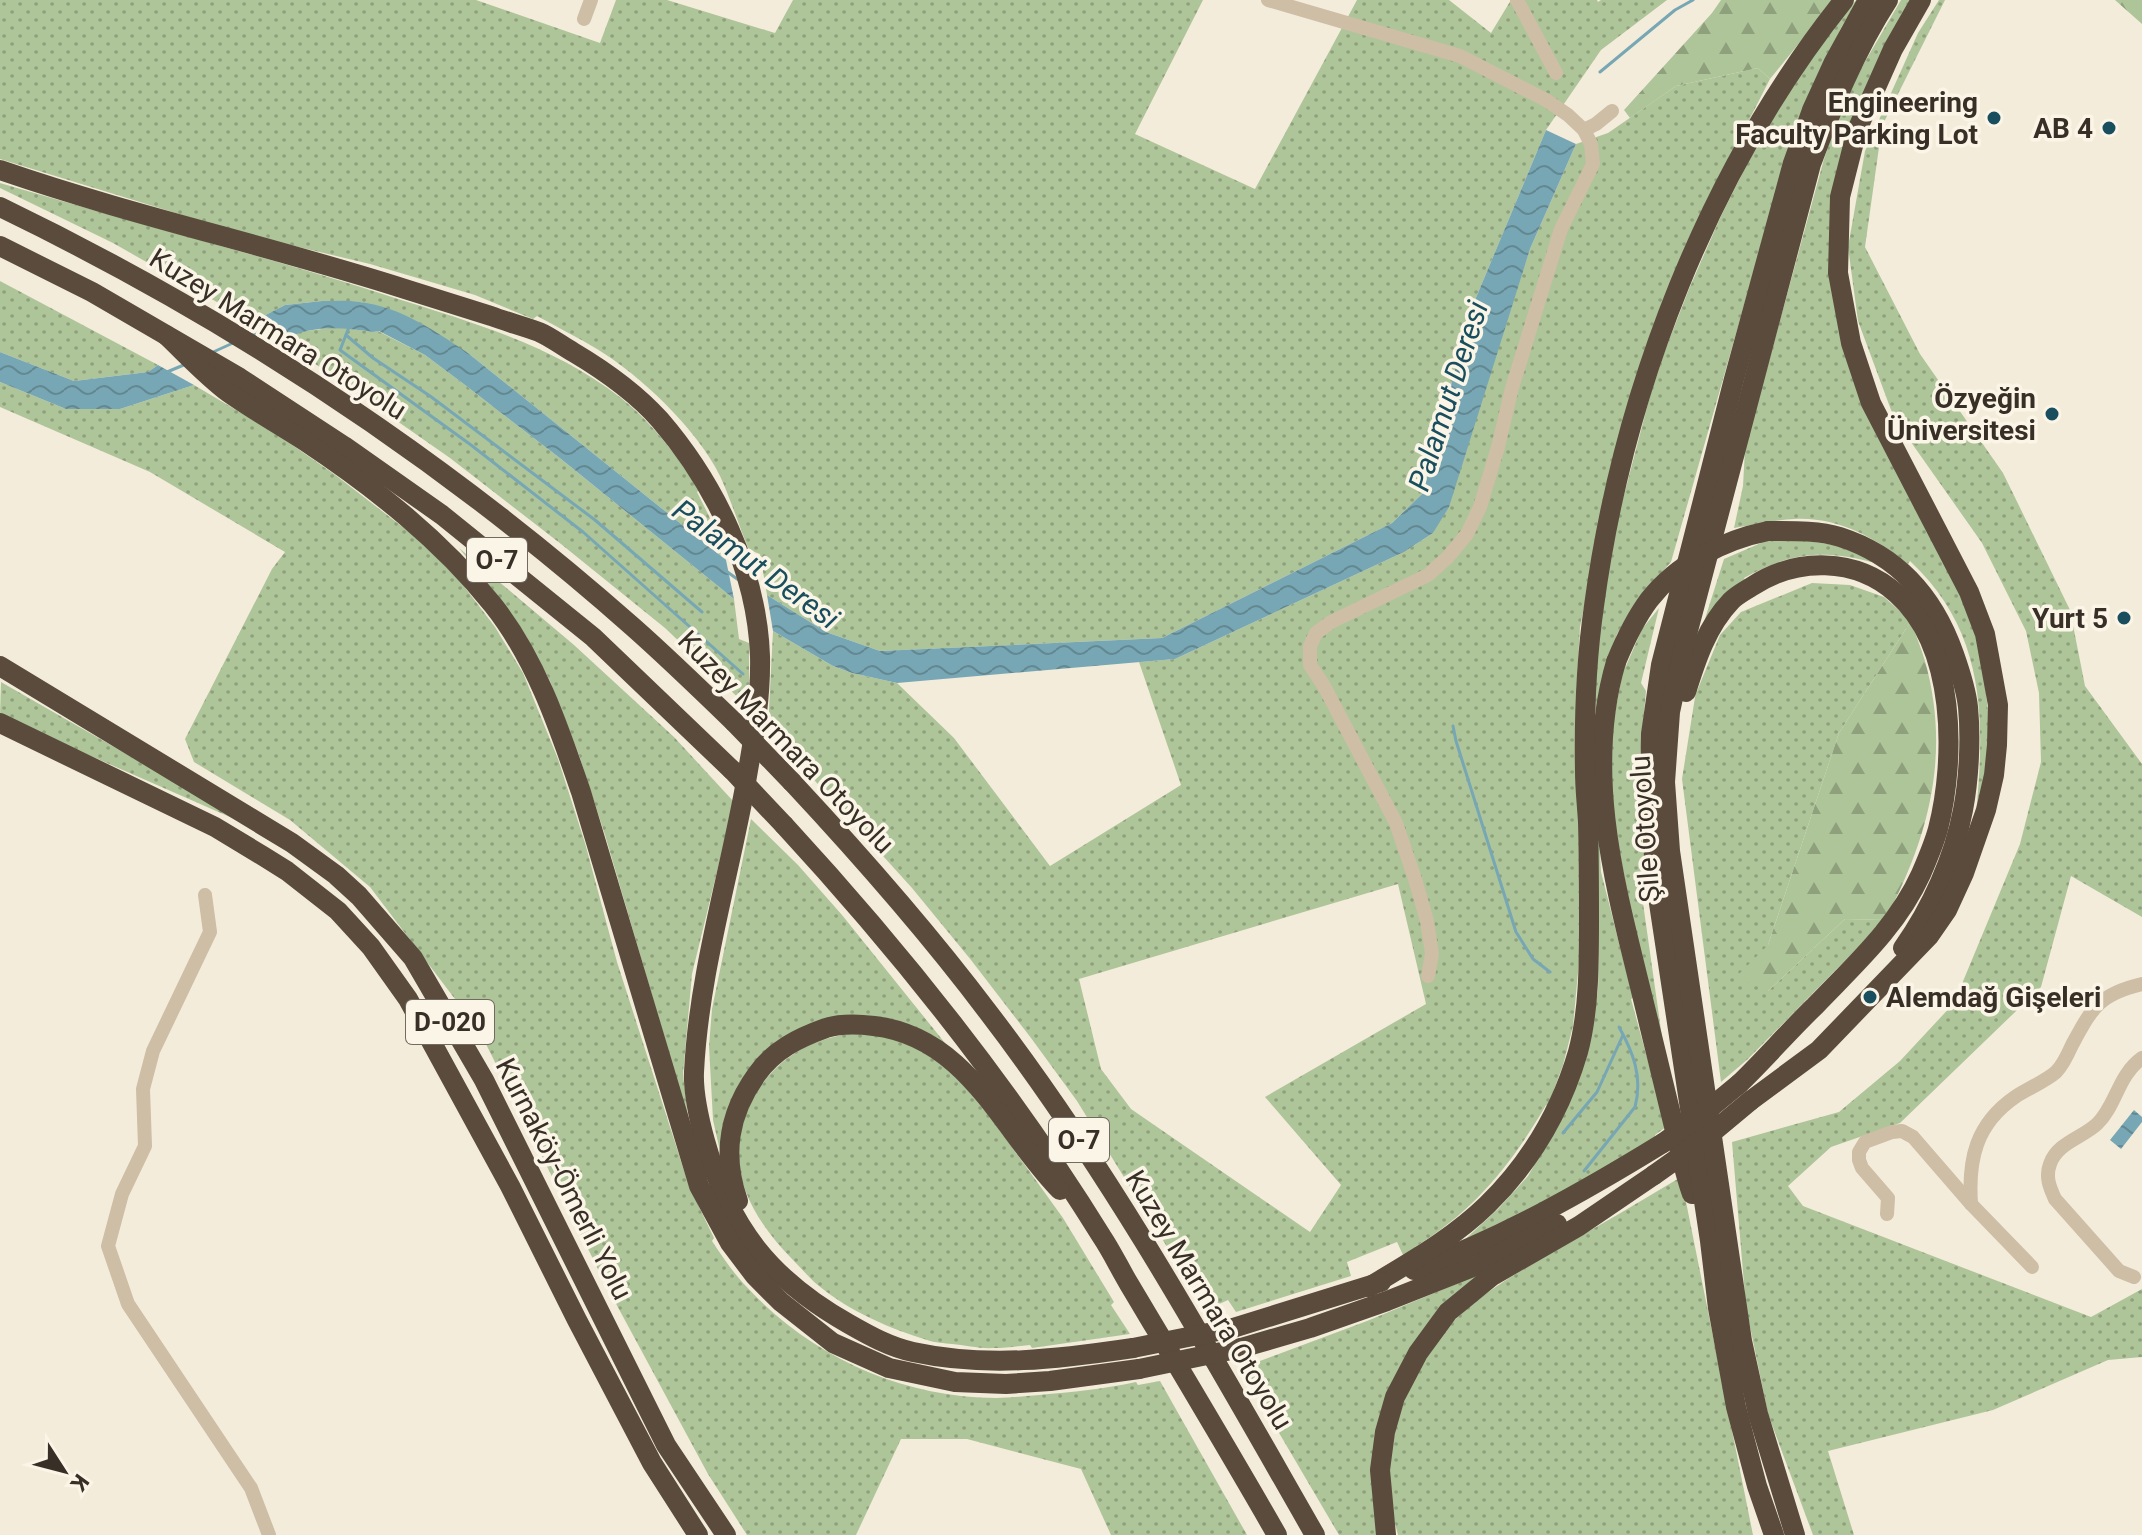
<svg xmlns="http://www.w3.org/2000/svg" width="2142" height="1535" font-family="Roboto,sans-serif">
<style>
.grass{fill:url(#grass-dots);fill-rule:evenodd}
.forest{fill:url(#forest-firs)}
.water{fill:url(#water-waves)}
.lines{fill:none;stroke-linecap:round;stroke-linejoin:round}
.stream{stroke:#77a7b4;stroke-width:3}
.minor{stroke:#cdbea5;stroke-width:14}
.highway{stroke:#5a4b3d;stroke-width:20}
.highway-bridge{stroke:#5a4b3d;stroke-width:20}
.poi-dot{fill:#184e5e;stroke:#fbf5e7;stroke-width:3}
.labels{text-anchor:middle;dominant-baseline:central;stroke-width:7;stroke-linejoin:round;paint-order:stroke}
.shield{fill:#fbf5e7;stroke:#726a61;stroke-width:2}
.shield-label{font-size:26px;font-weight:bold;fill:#382f27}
.poi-label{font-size:28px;font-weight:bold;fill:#382f27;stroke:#fbf5e7;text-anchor:end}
.street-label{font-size:28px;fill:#382f27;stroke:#fbf5e7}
.water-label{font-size:30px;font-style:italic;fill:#184e5e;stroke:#fbf5e7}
</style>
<defs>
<pattern id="grass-dots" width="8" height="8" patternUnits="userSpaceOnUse" patternTransform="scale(2)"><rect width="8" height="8" fill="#aec599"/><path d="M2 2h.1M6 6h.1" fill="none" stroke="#8fa07d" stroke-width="1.8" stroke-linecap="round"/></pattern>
<pattern id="forest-firs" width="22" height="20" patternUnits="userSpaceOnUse" patternTransform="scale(2)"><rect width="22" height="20" fill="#aec599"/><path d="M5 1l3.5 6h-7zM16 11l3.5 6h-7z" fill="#8fa07d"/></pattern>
<pattern id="water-waves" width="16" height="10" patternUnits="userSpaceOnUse" patternTransform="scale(2)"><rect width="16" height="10" fill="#77a7b4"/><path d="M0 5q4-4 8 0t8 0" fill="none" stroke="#638892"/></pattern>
</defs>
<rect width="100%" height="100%" fill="#f4ecda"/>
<g class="grass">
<path d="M0,0h476l124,43 16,-43h51l108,33 18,-33h410l-68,134 120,55 102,-189h92l42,33 20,-33h86l1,2 3,-2h66l-66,50 -55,80 -76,182 -47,181 -31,30 -230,115 -282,13 -54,-19 -59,-37 -7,-41 -11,-4c-10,-24 -18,-50 -29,-74 -22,-46 -80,-101 -123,-127 -20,-12 -40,-22 -60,-33l-4,3 -58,-24 -105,-31 -126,-30 -244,-75z"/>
<path d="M1856,0h3l-17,26 -27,56 -49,146 -95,334 -27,30 -27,42 -24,86 8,152 32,126 -2,1 35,128 -11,8 1,3 -89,52 -107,54 38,-35 30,-33 24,-41 38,-102 8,-42 1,-57 -6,-214 7,-103 18,-99 32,-122 16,-48 23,-59 32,-73 26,-52 29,-52 36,-55z"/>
<path d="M1901,0h12l-57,116 -24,176 149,353 8,76v34l-13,59c9,-95 10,-182 -66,-253l-2,3c-32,-26 -70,-47 -113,-45 -21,1 -41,6 -61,9l9,-42 2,-37 79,-290 16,-47 23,-47z"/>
<path d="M1939,0h6l-63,126 -17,121 55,107 83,119 67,137 15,76 57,78v153l-71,-41 -30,111 -141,136 -69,24 -43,39 15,20 288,111 51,-28v68l-34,3 -115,50 -165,41 26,84h-41l-45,-121 -22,-107 -14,-165 107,-30 61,-51 54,-58 66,-159 21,-82 -2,-69 -13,-62 -44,-88 -88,-125 -36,-97 -10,-74 17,-96 53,-118z"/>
<path d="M1758,68l12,11 -67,131 -96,283 -27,134 -4,70 5,243 -8,86 -10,39 -15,41 -2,-1c-35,60 -71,105 -131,142v3l-11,7 -7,-15 -50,20 4,14 -115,36 -8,-12 -22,10 -129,-209 -46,-63 -60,-78 -59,-72 -144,-159 5,-98 60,35 19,7 45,10 57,55 96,128 131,-81 -42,-123 36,-3 229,-107 29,-19 97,-284 46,-105 32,-11 68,-47zM1398,884l28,120 -161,93 76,88 -31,47 -179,-123 -30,-40 -22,-90z"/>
<path d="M0,183c131,39 265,73 395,115 79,25 160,48 226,100 32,25 56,58 78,92l-2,2 17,34 3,15 7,6 2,13 -258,-207 -107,-51 -39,-1 -37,4 -33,17 -139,-79 -113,-55z"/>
<path d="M0,281l158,84 -10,7 -74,9 -74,-29z"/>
<path d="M338,327l35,5 5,-1 47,24 40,30 96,74 173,140 5,40 10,4v65l-84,-80 -104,-84 -111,-86 -169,-118 17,-8z"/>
<path d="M0,382l66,27h54l74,-24 81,48 59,41 88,68 41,43 32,42 28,46 35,86 27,84 32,119 72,224 25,52 -2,3c8,12 16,24 25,35 65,76 158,121 259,122 14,0 28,-2 43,-3 33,-3 65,-6 97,-13l2,3 22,-4 87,154h-136l-30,-66 -114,-30h-66l-45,96h-109l-39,-61 -101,-187 -127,-255 -110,-145 -80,-67 -96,-58 -9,-23 87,-170 13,-17 -135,-80 -150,-65z"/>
<path d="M1795,539l40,6 36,14v3c-50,-13 -82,-9 -127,16l2,3 -43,44 21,-66 37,-16 1,-2z"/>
<path d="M459,548l115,97 100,92 60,65 -42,172 -9,100 5,44 -83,-283 -26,-80 -29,-74 -24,-45 -32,-45z"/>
<path d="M1812,583l38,2 34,12 27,24 -72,112 -71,212v46l77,-72 40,1 -137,139 -27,23 -39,-303 14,-88h1l23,-56 21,-23z"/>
<path d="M1659,608l-18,75 5,8 -7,78 1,52 6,53 -7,1 23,162 -27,-103 -23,-123 -1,-58 3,-36 10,-51h2l16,-37z"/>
<path d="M1,682l256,147 -257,-113z"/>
<path d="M751,819l47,46 44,50 111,138 -71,-32 -108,27 -52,112 -9,-40 -4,-74 3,-37z"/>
<path d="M857,1032l23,2 49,19 19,13 45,55 70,97 51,84 -3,3 19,29 -98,14 -2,-3c-12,1 -24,3 -36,3 -14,1 -29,-3 -42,-4 -8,-1 -17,-1 -25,-4 -36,-11 -78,-29 -108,-54 -9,-7 -17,-17 -26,-26 -45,-46 -74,-100 -39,-163 23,-41 58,-58 103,-65z"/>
<path d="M1681,1177l72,358h-355c-4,-15 -8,-32 -9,-48 -1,-69 30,-139 83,-183 27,-21 58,-39 88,-56 40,-23 81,-47 121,-71z"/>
<path d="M1492,1269l-97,111 -15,155h-41l-98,-167 126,-47z"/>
</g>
<g class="forest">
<path d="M1721,0h113l-64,79 -12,-11 -82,18 -46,32 -6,-8 88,-97z"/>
<path d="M2115,0h27v24z"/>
<path d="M1911,621c4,13 10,26 14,40 26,93 4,176 -40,259l-40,-1 -77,72 -32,-14 32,-32 71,-212z"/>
</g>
<g class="water">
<path d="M1546,130l30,14 -46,105 -81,258 -16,26 -29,19 -229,107 -278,24 -45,-10 -19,-7 -60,-35 -6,-36 59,37 54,19 282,-13 230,-115 31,-30 47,-181z"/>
<path d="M322,301c12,0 26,-1 38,1 41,5 75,29 108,51l258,207 8,39 -173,-140 -96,-74 -40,-30 -46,-24 -6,1c-35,-5 -59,-7 -92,8l-29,-18 33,-17z"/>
<path d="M0,352l74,29 74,-9 10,-7 36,20 -74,24h-54l-66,-27z"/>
<path d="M2134,1110l8,7v5l-21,27 -11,-9z"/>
</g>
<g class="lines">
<g class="stream">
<path d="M1600,72l75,-62 18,-10"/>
<path d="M349,327l-3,8 27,23 57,38 165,124 107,92"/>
<path d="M251,335l15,-7"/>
<path d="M346,335l-6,15 131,95 112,87 160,142"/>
<path d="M211,353l22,-10"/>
<path d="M167,372l19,-8"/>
<path d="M726,571l14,10"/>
<path d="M1453,726l3,15 60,191 17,27 17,13"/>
<path d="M1563,1133l34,-41 26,-57"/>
<path d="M1584,1171l51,-64c8,-30 -2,-55 -16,-80"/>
</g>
<g class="minor">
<path d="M1268,0l192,56 86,44 22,15 16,15 7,14 2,20 -32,65 -49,159 -14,59 -18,60 -13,27 -19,23 -20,18 -97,47 -15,11 -6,13v19l14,21 72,137 19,56 12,42 5,33 -4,22"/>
<path d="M1517,0l39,73"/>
<path d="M584,19l7,-19"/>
<path d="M1584,130l12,-6 16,-13"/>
<path d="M205,895l5,37 -57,119 -10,38 2,57 -23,48 -14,52 20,58 123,184 18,47"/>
<path d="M1971,1204c-3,-45 5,-80 44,-107 12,-8 31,-16 41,-25 7,-7 12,-18 16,-27 20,-37 27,-51 70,-61"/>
<path d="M1887,1214l1,-16 -26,-30 -3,-8v-8l6,-10 27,-10 10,-1 11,6 58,67 61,63"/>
<path d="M2134,1277l-15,-6 -64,-72c-5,-11 -10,-22 -5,-35 7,-21 32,-26 47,-40 19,-18 21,-49 45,-66"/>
</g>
<g class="highway">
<path d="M0,170c133,46 271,76 405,119 29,9 57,18 86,27 16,6 32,10 48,16 12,5 23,14 34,20 32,19 62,40 87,68 55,64 97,150 100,236 1,41 -6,80 -13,120 -17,98 -48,195 -53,296 -1,22 5,47 11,69 24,87 66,139 144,183 21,12 41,23 64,28 74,16 146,7 220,-4"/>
<path d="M0,207c228,110 443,252 633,420 34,30 68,63 101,95"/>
<path d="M0,246l92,46 148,86 104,68 98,69 151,122 139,133"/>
<path d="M166,335c20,19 40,41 63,58 24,17 51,32 77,49 69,46 135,98 187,163 43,54 66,123 88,187l118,394 31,57 25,33 26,26 52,41 56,25 66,14 51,2 44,-3 89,-12"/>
<path d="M1768,531c23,0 49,-1 72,6 59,19 94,60 114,117 6,17 12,35 14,53 3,31 1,72 -5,103 -9,48 -32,99 -60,138"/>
<path d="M1616,662c-36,122 6,246 34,366 9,36 17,71 26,107 5,19 9,40 16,59"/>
<path d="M0,666l292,177 44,32 23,21 54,62 71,122 182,365 60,90"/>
<path d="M1686,692c10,-32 21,-66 45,-91 6,-6 14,-10 20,-14 45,-30 105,-30 146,7 59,52 59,164 41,235 -4,15 -11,31 -17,45 -24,53 -67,91 -106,132 -26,25 -50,53 -76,78"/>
<path d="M0,723l215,104 48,29 24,15 51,40 33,36 37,52 102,187 67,134 75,143 46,72"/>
<path d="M792,782c69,74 135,149 196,230 125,163 225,345 327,523"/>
<path d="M784,825c118,128 227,265 318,412 10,15 18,32 27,47 50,84 100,167 148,251"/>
<path d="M1750,1101l69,-51 110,-114 18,-26 17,-37 22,-63 8,-35 3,-30 1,-40 -13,-71 -16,-42 -98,-189 -20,-60 -13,-70 2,-76 17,-67 36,-81 28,-49"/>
<path d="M738,1201c-16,-46 -10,-87 19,-127 17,-24 41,-36 69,-46 16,-5 32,-4 48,-2 94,11 128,105 186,164"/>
<path d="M1414,1270c88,-32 171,-79 249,-127"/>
<path d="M1369,1287c41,-25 83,-48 118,-82 43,-42 74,-95 91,-153 11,-41 11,-87 11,-129 0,-34 0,-67 -1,-101 -1,-17 -3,-34 -3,-50 -1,-56 1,-111 9,-166 29,-215 114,-436 250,-606"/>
<path d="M1233,1328l148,-46"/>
<path d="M1241,1348l69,-20 77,-27 91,-36 79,-41"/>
<path d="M1386,1535l-6,-65 5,-38 10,-35 23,-44 30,-41 44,-36 87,-50 75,-51"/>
<path d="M1774,1535l-17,-49 -21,-79 -18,-99 -8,-67 -55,-364 -5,-92 1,-51 10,-69 73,-286 59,-216 19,-53 22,-48 34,-62"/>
<path d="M1795,1535l-37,-121 -16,-73 -72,-490 -5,-69 5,-70 15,-70 126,-478c21,-56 44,-113 77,-164"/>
</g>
<g class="highway-bridge">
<path d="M1616,662c9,-22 19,-43 33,-62 28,-36 74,-60 119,-69"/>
<path d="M734,722l58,60"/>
<path d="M732,770l52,55"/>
<path d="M1663,1143l36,-26 40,-33"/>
<path d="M1654,1175l48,-34 48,-40"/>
<path d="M1133,1348l100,-20"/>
<path d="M1139,1369l102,-21"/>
</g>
</g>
<g class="poi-dot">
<circle cx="1994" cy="118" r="8"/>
<circle cx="2109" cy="128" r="8"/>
<circle cx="2052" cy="414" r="8"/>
<circle cx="2124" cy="618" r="8"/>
<circle cx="1870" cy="997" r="8"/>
</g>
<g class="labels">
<g class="shield">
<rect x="467" y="538" width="60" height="44" rx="6"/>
<rect x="406" y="1000" width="88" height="44" rx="6"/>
<rect x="1049" y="1118" width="60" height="44" rx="6"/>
</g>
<g class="shield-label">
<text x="497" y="560">O-7</text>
<text x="450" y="1022">D-020</text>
<text x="1079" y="1140">O-7</text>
</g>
<g class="poi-label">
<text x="1978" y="102">Engineering<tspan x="1978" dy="32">Faculty Parking Lot</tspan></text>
<text x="2093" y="128">AB 4</text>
<text x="2036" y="398">Özyeğin<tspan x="2036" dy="32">Üniversitesi</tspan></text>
<text x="2108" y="618">Yurt 5</text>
<text x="1886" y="997" text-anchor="start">Alemdağ Gişeleri</text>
</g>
<g class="street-label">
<text transform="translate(278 334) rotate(32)">Kuzey Marmara Otoyolu</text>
<text transform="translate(786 742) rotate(46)">Kuzey Marmara Otoyolu</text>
<text transform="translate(1645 829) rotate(-94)">Şile Otoyolu</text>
<text transform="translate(564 1179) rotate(63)">Kurnaköy-Ömerli Yolu</text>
<text transform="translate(1209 1300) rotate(59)">Kuzey Marmara Otoyolu</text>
</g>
<g class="water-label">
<text transform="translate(1448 396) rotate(-72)">Palamut Deresi</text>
<text transform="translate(756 564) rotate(36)">Palamut Deresi</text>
</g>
</g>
<g transform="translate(64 1471) rotate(126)" stroke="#fbf5e7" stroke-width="6" paint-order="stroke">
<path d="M0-6L14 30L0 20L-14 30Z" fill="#382f27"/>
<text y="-12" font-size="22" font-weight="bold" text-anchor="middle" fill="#382f27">K</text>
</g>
</svg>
